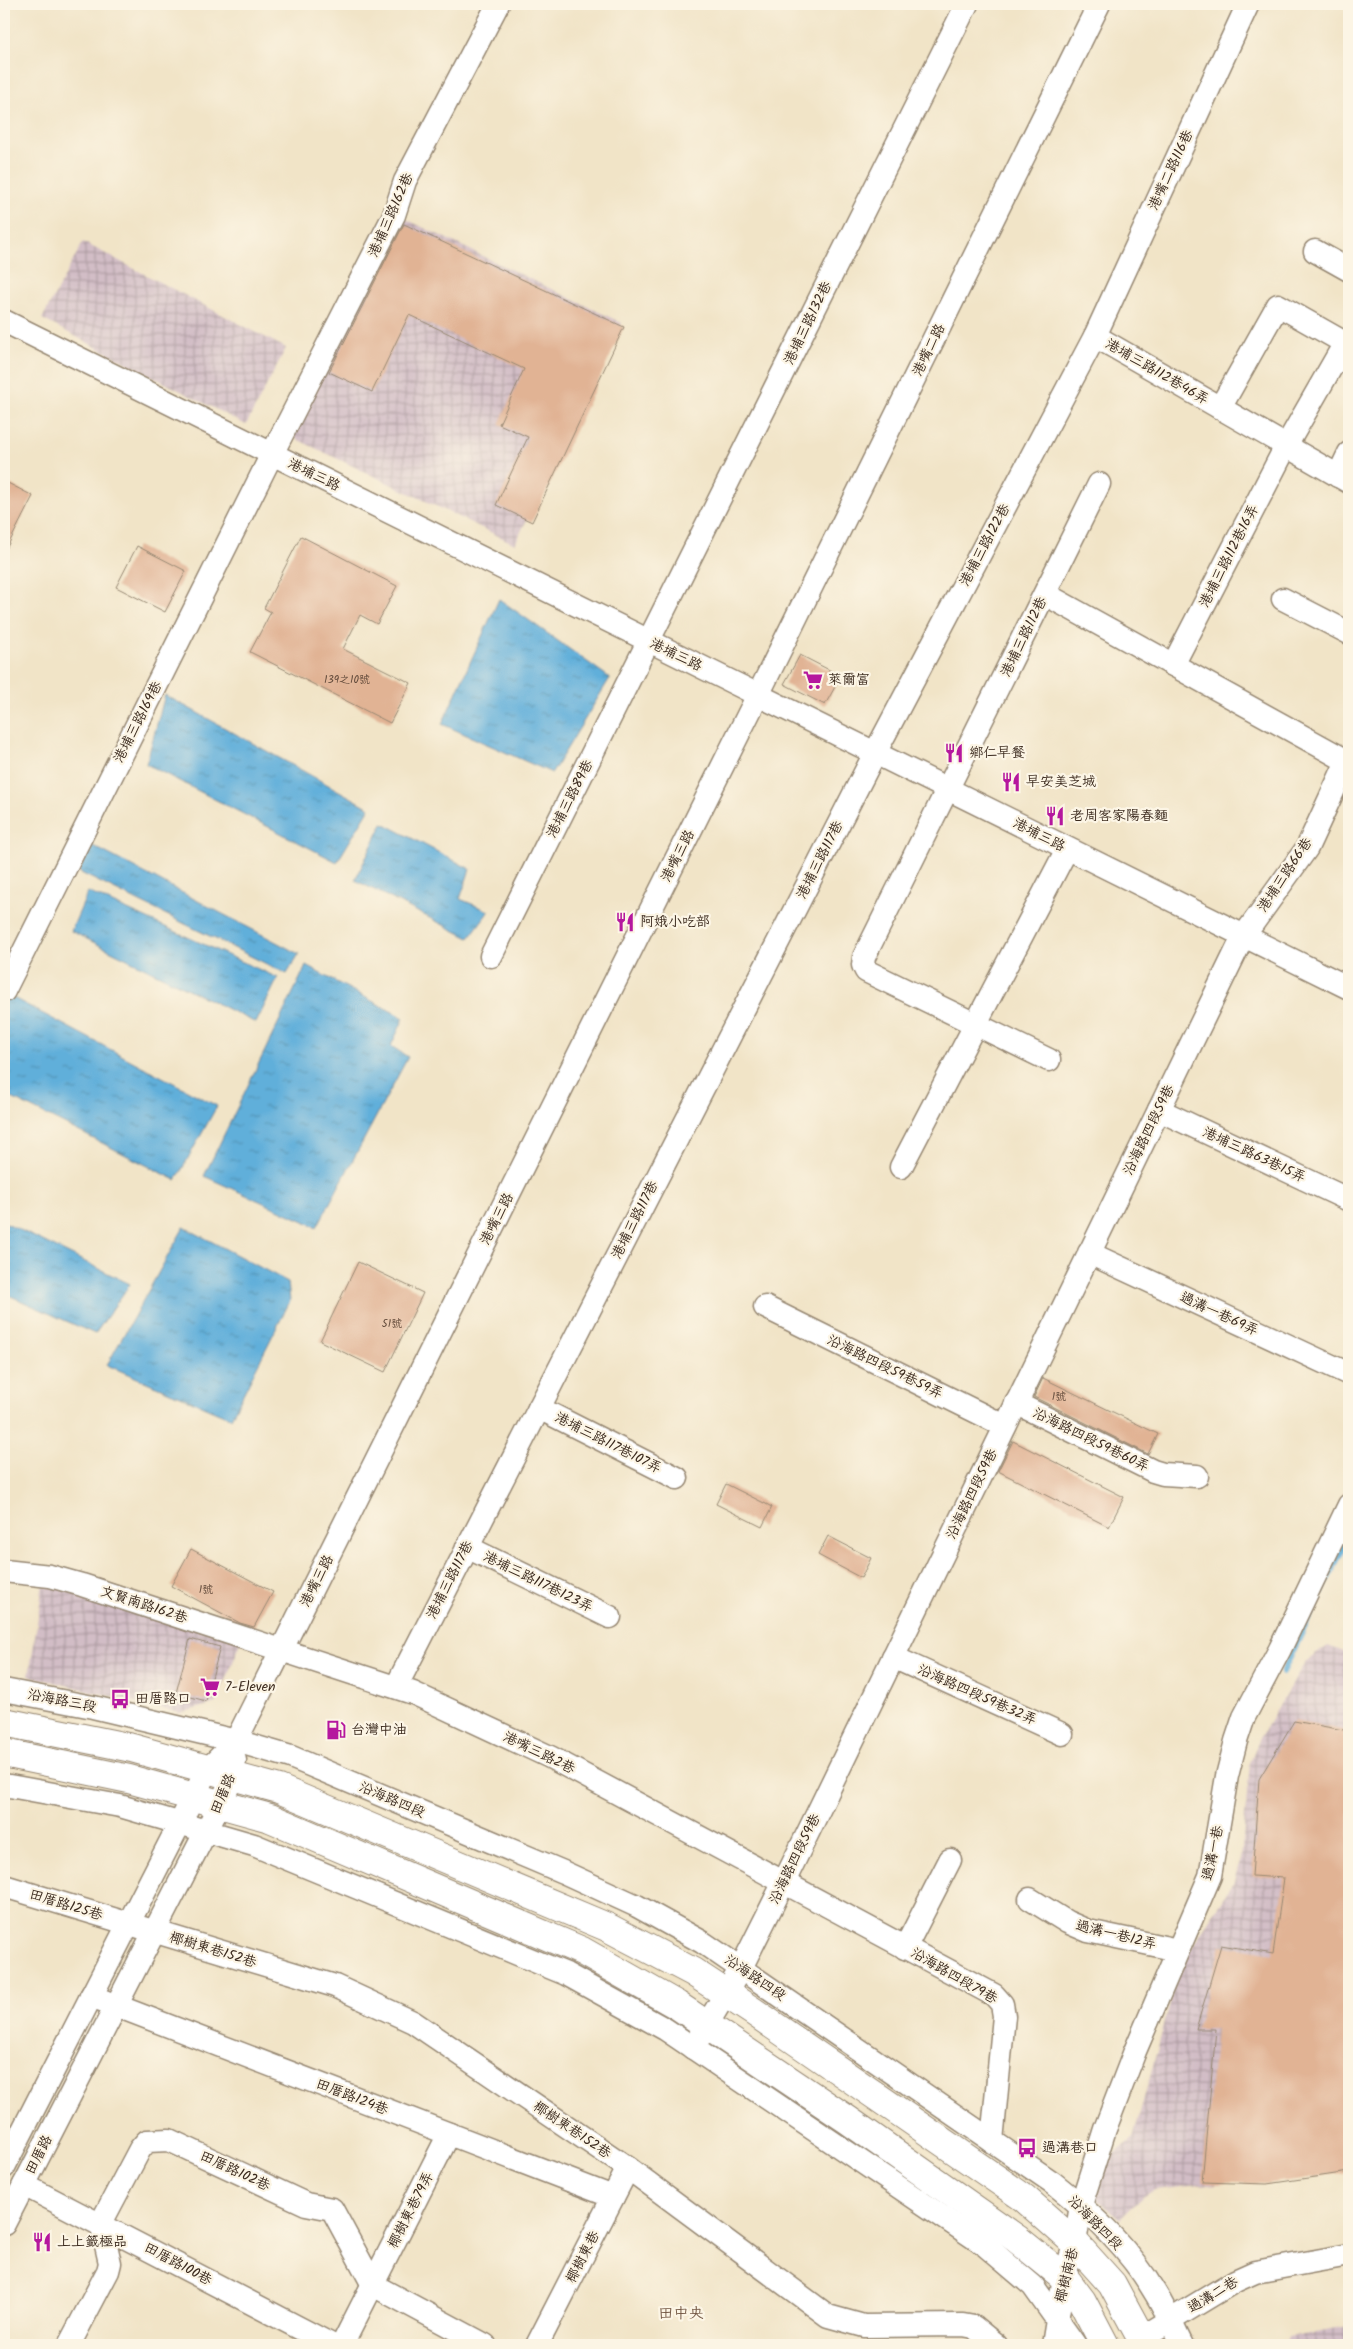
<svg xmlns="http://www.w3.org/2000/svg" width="1353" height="2349" font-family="Kalam,'LXGW WenKai TC',sans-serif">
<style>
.industrial{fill:url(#industrial-grid)}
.water{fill:url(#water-ripples);stroke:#4e6c7c}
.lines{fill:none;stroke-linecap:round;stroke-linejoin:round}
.stream{stroke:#60afda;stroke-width:6}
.building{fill:#e1b394}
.minor-casing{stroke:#968772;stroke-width:25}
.major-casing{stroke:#968772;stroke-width:30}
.minor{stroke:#fff;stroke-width:22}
.major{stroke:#fff;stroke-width:28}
.labels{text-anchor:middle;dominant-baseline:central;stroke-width:4.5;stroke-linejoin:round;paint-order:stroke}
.number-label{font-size:11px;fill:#644c3c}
.street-label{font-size:14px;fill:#3b2a1e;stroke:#fcf5e5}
.poi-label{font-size:14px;fill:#3b2a1e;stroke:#fcf5e5;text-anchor:start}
.neighbourhood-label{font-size:15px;fill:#755a47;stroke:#fcf5e5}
</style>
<defs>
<pattern id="industrial-grid" width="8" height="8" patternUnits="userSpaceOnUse" patternTransform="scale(1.25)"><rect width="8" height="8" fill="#d2bdc6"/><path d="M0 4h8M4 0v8" fill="none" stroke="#ac9aa0"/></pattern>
<pattern id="water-ripples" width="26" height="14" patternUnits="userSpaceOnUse" patternTransform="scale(1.25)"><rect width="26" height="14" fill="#60afda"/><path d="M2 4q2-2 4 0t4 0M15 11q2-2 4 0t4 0" fill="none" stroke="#508fb0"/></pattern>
</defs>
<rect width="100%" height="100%" fill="#fcf5e5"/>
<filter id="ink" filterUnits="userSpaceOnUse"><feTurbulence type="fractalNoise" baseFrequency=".02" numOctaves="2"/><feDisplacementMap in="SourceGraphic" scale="10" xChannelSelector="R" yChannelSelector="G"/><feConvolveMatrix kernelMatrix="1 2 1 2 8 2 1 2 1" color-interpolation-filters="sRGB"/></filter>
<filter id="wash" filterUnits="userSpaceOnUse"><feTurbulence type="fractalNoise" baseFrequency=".0096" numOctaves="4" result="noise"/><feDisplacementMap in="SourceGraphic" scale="20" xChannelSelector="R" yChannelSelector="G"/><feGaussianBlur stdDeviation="1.12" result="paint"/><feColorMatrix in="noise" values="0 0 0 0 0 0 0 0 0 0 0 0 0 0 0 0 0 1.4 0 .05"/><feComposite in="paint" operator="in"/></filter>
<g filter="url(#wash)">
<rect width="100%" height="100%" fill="#f1e4c7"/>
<g class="industrial">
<path d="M391,212l231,111 -107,221 -231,-111z"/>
<path d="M83,242l203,106 -40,77 -204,-106z"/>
<path d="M44,1577l201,56 -29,70 -36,10 -151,-37z"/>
<path d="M1328,1646l21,8v514l-194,22 -12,6 -23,23 -33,-29 10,-22 36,-30 48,-175 52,-79 8,-25 9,-96 9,-23 46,-78z"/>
<path d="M1349,2326v19h-64l3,-8z"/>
</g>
<g class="water">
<path d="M499,599l111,79 -58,95 -110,-49z"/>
<path d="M165,695l205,113 -33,54 -191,-98z"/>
<path d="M383,823l87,46 -10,30 29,12 -20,27 -114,-58z"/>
<path d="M91,845l208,109 -12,20 -208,-102z"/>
<path d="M88,892l190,86 -22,45 -185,-92z"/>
<path d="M306,966l98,52 -13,28 17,11 -91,170 -113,-51z"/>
<path d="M4,993l213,113 -41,74 -172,-86z"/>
<path d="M4,1222l126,62 -35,50 -91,-41z"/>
<path d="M184,1227l104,55 2,19 -59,117 -124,-53z"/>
</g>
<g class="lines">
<path class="stream" d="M1283,1672l66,-137"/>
</g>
<g id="blocks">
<g class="building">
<path d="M404,224l220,103 -92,195 -36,-17 32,-68 -29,-13 25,-55 -115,-54 -37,77 -43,-20z"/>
<path d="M4,481l29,15 -29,57z"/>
<path d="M301,536l96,50 -20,38 -17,-9 -17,34 68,34 -21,40 -140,-71 21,-40 -7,-4z"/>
<path d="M137,546l49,25 -21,41 -49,-25z"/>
<path d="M800,655l41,21 -16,29 -41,-21z"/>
<path d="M358,1262l65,31 -38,79 -65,-31z"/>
<path d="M1043,1378l115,56 -10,20 -114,-57z"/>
<path d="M1013,1441l111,56 -15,30 -111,-56z"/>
<path d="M726,1484l46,23 -10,20 -46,-23z"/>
<path d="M828,1536l43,22 -10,20 -43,-23z"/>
<path d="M191,1549l82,43 -19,35 -14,-4 -69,-37z"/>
<path d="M190,1639l30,8 -14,54 -30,-8z"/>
<path d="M1294,1721l55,10v441l-82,12 -65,-2 14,-153h-20l25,-84 52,9 11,-76 -32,-2 7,-97z"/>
</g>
</g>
</g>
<g filter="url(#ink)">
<use href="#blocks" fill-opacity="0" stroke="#968772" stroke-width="1"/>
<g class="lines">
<defs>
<g id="minor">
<path d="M1315,251l34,19"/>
<path d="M4,321l1345,667"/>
<path d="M1095,336l254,146"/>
<path d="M1338,476l11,-23"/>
<path d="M1045,594l302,167"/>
<path d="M1283,599l66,34"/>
<path d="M1173,665l113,-219 59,-103 -67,-38 -58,103"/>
<path d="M491,956l476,-952"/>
<path d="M4,991l268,-537 122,-239 11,-34 93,-177"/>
<path d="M1049,1060l-183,-89 -3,-6 1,-8 235,-473"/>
<path d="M1159,1110l190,90"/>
<path d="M901,1167l166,-318"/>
<path d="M1089,1253l260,121"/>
<path d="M765,1307l240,119"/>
<path d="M1016,1403l137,68 10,3 34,2"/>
<path d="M539,1408l138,70"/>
<path d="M467,1547l143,70"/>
<path d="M4,1571l46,5 32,9 331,108 137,64 444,238 8,9 2,12 -12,125"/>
<path d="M893,1657l169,77"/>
<path d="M396,1687l479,-934 220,-417 153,-332"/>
<path d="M4,1690l89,17 143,34 55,16 272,115 74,34 65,36 350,240c37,29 78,68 102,109 11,17 19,36 28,54"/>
<path d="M4,1785l116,21 134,39 312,129 99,55 321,217 47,40 42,59"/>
<path d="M4,1886l331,100 78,36 215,146 200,148 36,10 99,-1 11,2 22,18"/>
<path d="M1030,1899l37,23 21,9 90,19"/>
<path d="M905,1948l45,-88"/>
<path d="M91,1996l522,201"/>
<path d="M693,2048l48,-80 43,-86 459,-945 64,-89 42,-91"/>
<path d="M4,2167l203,-397 29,-29 522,-1046 341,-691"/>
<path d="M24,2185l308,160"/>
<path d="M101,2223l39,-74 7,-8 22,-1 137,64 26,5 41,76 112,60"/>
<path d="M4,2224l216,-420 13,-27 2,-17"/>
<path d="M1141,2338l94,-57 20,-9 94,-17"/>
<path d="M69,2345l39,-74 2,-8 -9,-40"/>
<path d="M342,2345l107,-211"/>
<path d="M537,2345l91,-177"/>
<path d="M1053,2345l11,-68 11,-34 6,-38 24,-76 30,-78 75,-175 17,-100 9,-35 8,-24 36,-68 69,-144"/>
</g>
<g id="major">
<path d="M4,1722l128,26 147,41 328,138 86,45 61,40 270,186 51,45 37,41 33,61"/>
<path d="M4,1753l125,26 141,39 312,133 95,54 171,115 169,119 47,38 18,24 23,44"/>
</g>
</defs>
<use href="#minor" class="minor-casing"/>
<use href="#major" class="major-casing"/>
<use href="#minor" class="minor"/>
<use href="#major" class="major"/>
</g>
</g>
<defs>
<symbol id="supermarket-bare" viewBox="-9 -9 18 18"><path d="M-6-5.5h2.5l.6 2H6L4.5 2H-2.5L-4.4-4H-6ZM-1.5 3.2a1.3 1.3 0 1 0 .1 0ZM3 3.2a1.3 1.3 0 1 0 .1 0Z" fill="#b5179e" stroke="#fcf5e5" stroke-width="2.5" paint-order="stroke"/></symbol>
<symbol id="restaurant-bare" viewBox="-9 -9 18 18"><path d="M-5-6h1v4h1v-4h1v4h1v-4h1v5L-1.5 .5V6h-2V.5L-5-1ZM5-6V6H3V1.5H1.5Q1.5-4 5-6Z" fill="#b5179e" stroke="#fcf5e5" stroke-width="2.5" paint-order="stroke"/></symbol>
<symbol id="bus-bare" viewBox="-9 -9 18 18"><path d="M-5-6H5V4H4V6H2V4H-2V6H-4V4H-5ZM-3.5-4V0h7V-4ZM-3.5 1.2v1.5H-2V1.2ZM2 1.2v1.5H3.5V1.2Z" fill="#b5179e" stroke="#fcf5e5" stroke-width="2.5" paint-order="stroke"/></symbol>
<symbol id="fuel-bare" viewBox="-9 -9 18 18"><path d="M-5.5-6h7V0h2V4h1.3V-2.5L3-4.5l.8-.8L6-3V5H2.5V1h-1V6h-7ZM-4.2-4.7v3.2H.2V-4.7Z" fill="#b5179e" stroke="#fcf5e5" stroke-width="2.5" paint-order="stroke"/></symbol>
</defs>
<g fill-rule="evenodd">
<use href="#supermarket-bare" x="799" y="666" width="28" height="28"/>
<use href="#restaurant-bare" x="940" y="739" width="28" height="28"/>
<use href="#restaurant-bare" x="997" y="768" width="28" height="28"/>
<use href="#restaurant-bare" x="1041" y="802" width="28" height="28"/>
<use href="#restaurant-bare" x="611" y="908" width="28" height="28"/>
<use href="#supermarket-bare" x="196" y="1673" width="28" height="28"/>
<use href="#bus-bare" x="106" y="1685" width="28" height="28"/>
<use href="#fuel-bare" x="322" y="1716" width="28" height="28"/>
<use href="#bus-bare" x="1013" y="2134" width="28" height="28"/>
<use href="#restaurant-bare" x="28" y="2228" width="28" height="28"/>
</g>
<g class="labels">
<g class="number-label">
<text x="347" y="680">139之10號</text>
<text x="392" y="1324">51號</text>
<text x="1059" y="1397">1號</text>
<text x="206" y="1590">1號</text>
</g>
<g class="street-label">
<text transform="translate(1171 170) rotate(-65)">港嘴二路116巷</text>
<text transform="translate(391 215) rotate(-66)">港埔三路162巷</text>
<text transform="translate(808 323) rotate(-64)">港埔三路132巷</text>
<text transform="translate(929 350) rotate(-64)">港嘴二路</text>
<text transform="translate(1157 372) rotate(30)">港埔三路112巷46弄</text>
<text transform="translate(314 475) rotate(26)">港埔三路</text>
<text transform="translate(985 545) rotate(-62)">港埔三路122巷</text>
<text transform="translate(1229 556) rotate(-63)">港埔三路112巷16弄</text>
<text transform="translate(1024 637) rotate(-64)">港埔三路112巷</text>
<text transform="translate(676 655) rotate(26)">港埔三路</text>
<text transform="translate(138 722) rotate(-63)">港埔三路169巷</text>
<text transform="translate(570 799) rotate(-63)">港埔三路89巷</text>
<text transform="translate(1039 835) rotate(27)">港埔三路</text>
<text transform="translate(678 856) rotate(-63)">港嘴三路</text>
<text transform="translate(820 860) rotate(-63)">港埔三路117巷</text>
<text transform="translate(1285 875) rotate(-56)">港埔三路66巷</text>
<text transform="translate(1149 1130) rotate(-64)">沿海路四段59巷</text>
<text transform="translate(1254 1155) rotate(25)">港埔三路63巷15弄</text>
<text transform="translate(497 1219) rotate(-63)">港嘴三路</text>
<text transform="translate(635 1220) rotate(-63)">港埔三路117巷</text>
<text transform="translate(1219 1314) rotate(25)">過溝一巷69弄</text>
<text transform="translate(885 1367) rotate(26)">沿海路四段59巷59弄</text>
<text transform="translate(1091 1440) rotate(26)">沿海路四段59巷60弄</text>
<text transform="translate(608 1443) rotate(27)">港埔三路117巷107弄</text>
<text transform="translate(972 1494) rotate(-64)">沿海路四段59巷</text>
<text transform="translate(450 1580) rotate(-63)">港埔三路117巷</text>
<text transform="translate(317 1581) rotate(-63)">港嘴三路</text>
<text transform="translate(538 1582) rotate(26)">港埔三路117巷123弄</text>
<text transform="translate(144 1605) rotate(18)">文賢南路162巷</text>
<text transform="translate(977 1695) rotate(24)">沿海路四段59巷32弄</text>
<text transform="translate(62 1701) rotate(11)">沿海路三段</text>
<text transform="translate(539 1753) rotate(26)">港嘴三路2巷</text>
<text transform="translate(223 1794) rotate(-67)">田厝路</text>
<text transform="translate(392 1800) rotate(23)">沿海路四段</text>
<text transform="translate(1213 1853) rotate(-78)">過溝一巷</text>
<text transform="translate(795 1859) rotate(-64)">沿海路四段59巷</text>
<text transform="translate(66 1905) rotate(17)">田厝路125巷</text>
<text transform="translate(1116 1935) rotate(14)">過溝一巷12弄</text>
<text transform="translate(213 1950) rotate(17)">椰樹東巷152巷</text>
<text transform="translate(954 1976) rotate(30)">沿海路四段79巷</text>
<text transform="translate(755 1978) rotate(34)">沿海路四段</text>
<text transform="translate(352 2097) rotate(21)">田厝路124巷</text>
<text transform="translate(572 2130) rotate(34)">椰樹東巷152巷</text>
<text transform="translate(39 2155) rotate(-63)">田厝路</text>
<text transform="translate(235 2171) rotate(25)">田厝路102巷</text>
<text transform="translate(411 2210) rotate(-63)">椰樹東巷79弄</text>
<text transform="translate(1095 2223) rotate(45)">沿海路四段</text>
<text transform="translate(583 2257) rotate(-63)">椰樹東巷</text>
<text transform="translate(178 2264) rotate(28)">田厝路100巷</text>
<text transform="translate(1067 2275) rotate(-76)">椰樹南巷</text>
<text transform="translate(1213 2295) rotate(-31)">過溝二巷</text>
</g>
<g class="poi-label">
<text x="828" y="680">萊爾富</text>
<text x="969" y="753">鄉仁早餐</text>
<text x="1026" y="782">早安美芝城</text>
<text x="1070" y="816">老周客家陽春麵</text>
<text x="640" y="922">阿娥小吃部</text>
<text x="225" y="1687">7-Eleven</text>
<text x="135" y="1699">田厝路口</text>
<text x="351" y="1730">台灣中油</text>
<text x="1042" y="2148">過溝巷口</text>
<text x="57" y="2242">上上籤極品</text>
</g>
<g class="neighbourhood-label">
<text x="681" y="2314">田中央</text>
</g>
</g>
<rect width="1353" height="2349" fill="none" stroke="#fcf5e5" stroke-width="20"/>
</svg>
